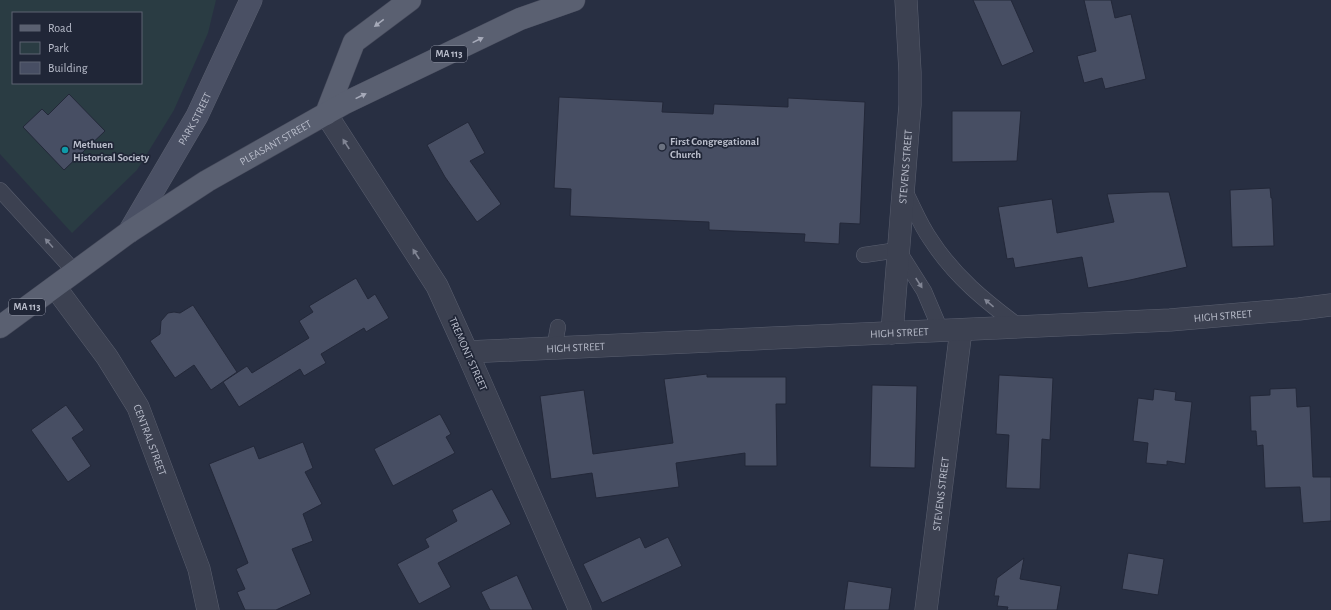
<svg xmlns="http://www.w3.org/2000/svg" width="1331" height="610" font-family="'Alegreya Sans',sans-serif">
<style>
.green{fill:#2a3c43;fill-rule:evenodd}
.building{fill:#474e63;stroke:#232839}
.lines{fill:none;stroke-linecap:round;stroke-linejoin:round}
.service-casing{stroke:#5a5f6f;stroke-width:16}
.minor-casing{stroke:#5a5f6f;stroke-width:23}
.tertiary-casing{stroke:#5a5f6f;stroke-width:23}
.secondary-casing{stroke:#5a5f6f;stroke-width:23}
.primary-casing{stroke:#464a5b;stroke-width:23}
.service{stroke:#3c4151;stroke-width:15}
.minor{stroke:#3c4151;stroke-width:22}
.tertiary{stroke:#3c4151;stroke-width:22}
.secondary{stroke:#4a5064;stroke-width:22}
.primary{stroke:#5a6071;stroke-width:22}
.oneway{fill:#a6aab9}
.oneway2{fill:#818594}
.worship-dot{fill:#6b7280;stroke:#202637;stroke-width:1.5}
.culture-dot{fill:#0f9aa8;stroke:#202637;stroke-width:1.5}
.labels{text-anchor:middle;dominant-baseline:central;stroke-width:3.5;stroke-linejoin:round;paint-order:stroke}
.shield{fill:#202637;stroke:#8b909f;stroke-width:1}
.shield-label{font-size:10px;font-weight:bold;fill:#b9bdcb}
.street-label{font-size:11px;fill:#b9bdcb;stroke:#202637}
.poi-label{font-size:11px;font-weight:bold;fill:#b9bdcb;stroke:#202637;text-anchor:start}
</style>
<rect width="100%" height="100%" fill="#282f42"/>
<path class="green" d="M0,0h216l-8,33 -34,77 -37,60 -65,63 -72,-79zM13,13h128v70h-128z"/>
<g class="building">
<path d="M973,0h38l23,52 -32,14z"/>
<path d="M1084,0h27l4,18 16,-4 15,65 -41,10 -3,-11 -18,5 -7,-27 19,-5z"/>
<path d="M69,94l36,37 -41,39 -41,-43 19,-18 6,6z"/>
<path d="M559,97l104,5 -1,10 51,2 1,-10 74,3v-9l77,4 -5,122 -20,-1 -1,21 -35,-2 1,-8 -96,-4v-8l-139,-6 1,-27 -17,-1z"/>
<path d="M952,111h69l-4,50 -65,1z"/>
<path d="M468,122l17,31 -15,8 31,43 -24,18 -32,-45 -18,-32z"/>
<path d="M1270,188l1,10h1l2,48 -42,1 -2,-57z"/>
<path d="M1151,192h18l18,75 -57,13 -42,8 -6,-31 -67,11 -2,-10 -6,1 -9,-52 54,-8 5,34 57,-11 -7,-28z"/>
<path d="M356,278l12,21 7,-5 14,24 -23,14 -2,-4 -43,26 5,9 -22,13 -4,-7 -61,38 -16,-25 24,-16 5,7 57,-35 -10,-17 14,-9 -4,-6z"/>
<path d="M193,305l44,67 -26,18 -17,-25 -19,13 -25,-37 10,-7 1,-13 7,-8 6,-1 6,1z"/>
<path d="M707,374v3h79v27h-10l1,62h-32v-13l-69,10 3,24 -83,11 -4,-25 -41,6 -11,-83 44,-6 9,64 80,-11 -9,-64z"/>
<path d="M999,375l54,3 -3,62 -8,-1 -2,50 -34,-1 3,-53 -13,-1z"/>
<path d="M872,385l45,1 -2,82 -45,-1z"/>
<path d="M1296,388l1,19 13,-1 3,71h18v44l-28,2 -3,-36 -35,1 -2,-43 -6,1 -1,-15h-5l-1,-35 20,-1v-6z"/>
<path d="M1154,389l22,3 -1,8 17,2 -7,62 -18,-3v4l-21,-2 2,-20 -15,-2 5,-43 15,2z"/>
<path d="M66,405l18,25 -12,8 19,28 -23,16 -37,-52z"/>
<path d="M440,414l11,20 -5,3 9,16 -62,33 -19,-37z"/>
<path d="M303,442l10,26 -8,4 17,32 -19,10 10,27 -21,8 19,45 -35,16h-31l-8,-18 8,-3 -9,-20 12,-6 -39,-99 45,-18 5,13z"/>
<path d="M492,489l19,35 -73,39 13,24 -32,17 -22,-40 32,-17 -4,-8 32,-18 -5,-11z"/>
<path d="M640,537l5,11 23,-11 14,29 -80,37 -19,-39z"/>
<path d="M1128,553l36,6 -6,36 -36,-6z"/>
<path d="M1024,558l-4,21 41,7 -4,24h-50l1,-3 -11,-1 2,-10h-5l3,-18z"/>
<path d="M517,575l16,35h-43l-9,-18z"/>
<path d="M848,581l44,7 -3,22h-45z"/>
</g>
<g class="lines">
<defs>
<g id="service">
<path d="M904,189c9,17 16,36 27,51 24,37 54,61 89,87"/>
<path d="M0,190l75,82"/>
<path d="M864,255l34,-5 26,41 17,40"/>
<path d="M554,349l4,-22"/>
</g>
<g id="minor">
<path id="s1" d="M55,287l52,70 31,50 61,162 9,41"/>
<path id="s2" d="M892,333l18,-228v-33l-4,-72"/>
<path d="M467,352l113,258"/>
<path id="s3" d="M926,610l35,-280"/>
</g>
<g id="tertiary">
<path id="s4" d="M326,114l111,172 30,66 703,-32 129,-11 32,-4"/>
</g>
<g id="secondary">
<path id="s5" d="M129,232l68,-116 54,-116"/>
</g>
<g id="primary">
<path d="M326,114l28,-72 56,-42"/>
<path id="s6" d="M0,327l129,-95 78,-51 138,-78 175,-84 54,-19"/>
</g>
</defs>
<use href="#service" class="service-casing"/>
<use href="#minor" class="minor-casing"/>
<use href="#tertiary" class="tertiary-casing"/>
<use href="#secondary" class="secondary-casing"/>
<use href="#primary" class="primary-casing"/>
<use href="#service" class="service"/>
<use href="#minor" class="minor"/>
<use href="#tertiary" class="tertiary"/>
<use href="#secondary" class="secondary"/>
<use href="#primary" class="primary"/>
</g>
<defs><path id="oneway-solid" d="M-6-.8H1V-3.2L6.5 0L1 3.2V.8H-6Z"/></defs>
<g class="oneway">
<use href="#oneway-solid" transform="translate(379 23) rotate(143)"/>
<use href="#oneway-solid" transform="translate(478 40) rotate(-26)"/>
<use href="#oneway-solid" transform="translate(361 96) rotate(-26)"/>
</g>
<g class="oneway2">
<use href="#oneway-solid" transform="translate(346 144) rotate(-123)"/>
<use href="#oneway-solid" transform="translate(49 243) rotate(-132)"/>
<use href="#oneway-solid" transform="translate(416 254) rotate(-123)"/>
<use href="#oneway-solid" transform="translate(919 283) rotate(57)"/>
<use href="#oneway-solid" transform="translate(989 303) rotate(-140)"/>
</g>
<circle class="worship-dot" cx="662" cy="147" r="4"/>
<circle class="culture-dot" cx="65" cy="150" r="4"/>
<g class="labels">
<g class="shield">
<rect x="431" y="46" width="36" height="16" rx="3"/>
<rect x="9" y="299" width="36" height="16" rx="3"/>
</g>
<g class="shield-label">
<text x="449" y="54">MA 113</text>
<text x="27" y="307">MA 113</text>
</g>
<g class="street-label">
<text stroke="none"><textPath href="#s5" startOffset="131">PARK STREET</textPath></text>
<text stroke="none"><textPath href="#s6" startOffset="332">PLEASANT STREET</textPath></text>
<text stroke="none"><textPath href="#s2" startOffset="167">STEVENS STREET</textPath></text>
<text stroke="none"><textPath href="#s4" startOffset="1034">HIGH STREET</textPath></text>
<text stroke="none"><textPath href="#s4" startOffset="710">HIGH STREET</textPath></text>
<text stroke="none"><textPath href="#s4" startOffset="386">HIGH STREET</textPath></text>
<text transform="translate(468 354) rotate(66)">TREMONT STREET</text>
<text stroke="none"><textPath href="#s1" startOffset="181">CENTRAL STREET</textPath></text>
<text stroke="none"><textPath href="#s3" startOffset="117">STEVENS STREET</textPath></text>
</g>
<g class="poi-label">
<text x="670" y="141">First Congregational<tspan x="670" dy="13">Church</tspan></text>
<text x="73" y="144">Methuen<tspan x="73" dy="13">Historical Society</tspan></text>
</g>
</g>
<rect x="12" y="12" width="130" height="72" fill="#202637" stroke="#5d6272"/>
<rect x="20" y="25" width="20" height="6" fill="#5a6071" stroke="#5d6272"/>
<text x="48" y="32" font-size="12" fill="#b9bdcb">Road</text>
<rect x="20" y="42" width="20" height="12" fill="#2a3c43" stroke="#5d6272"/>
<text x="48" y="52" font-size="12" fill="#b9bdcb">Park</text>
<rect x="20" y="62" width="20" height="12" fill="#474e63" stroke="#5d6272"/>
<text x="48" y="72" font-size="12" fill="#b9bdcb">Building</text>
</svg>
